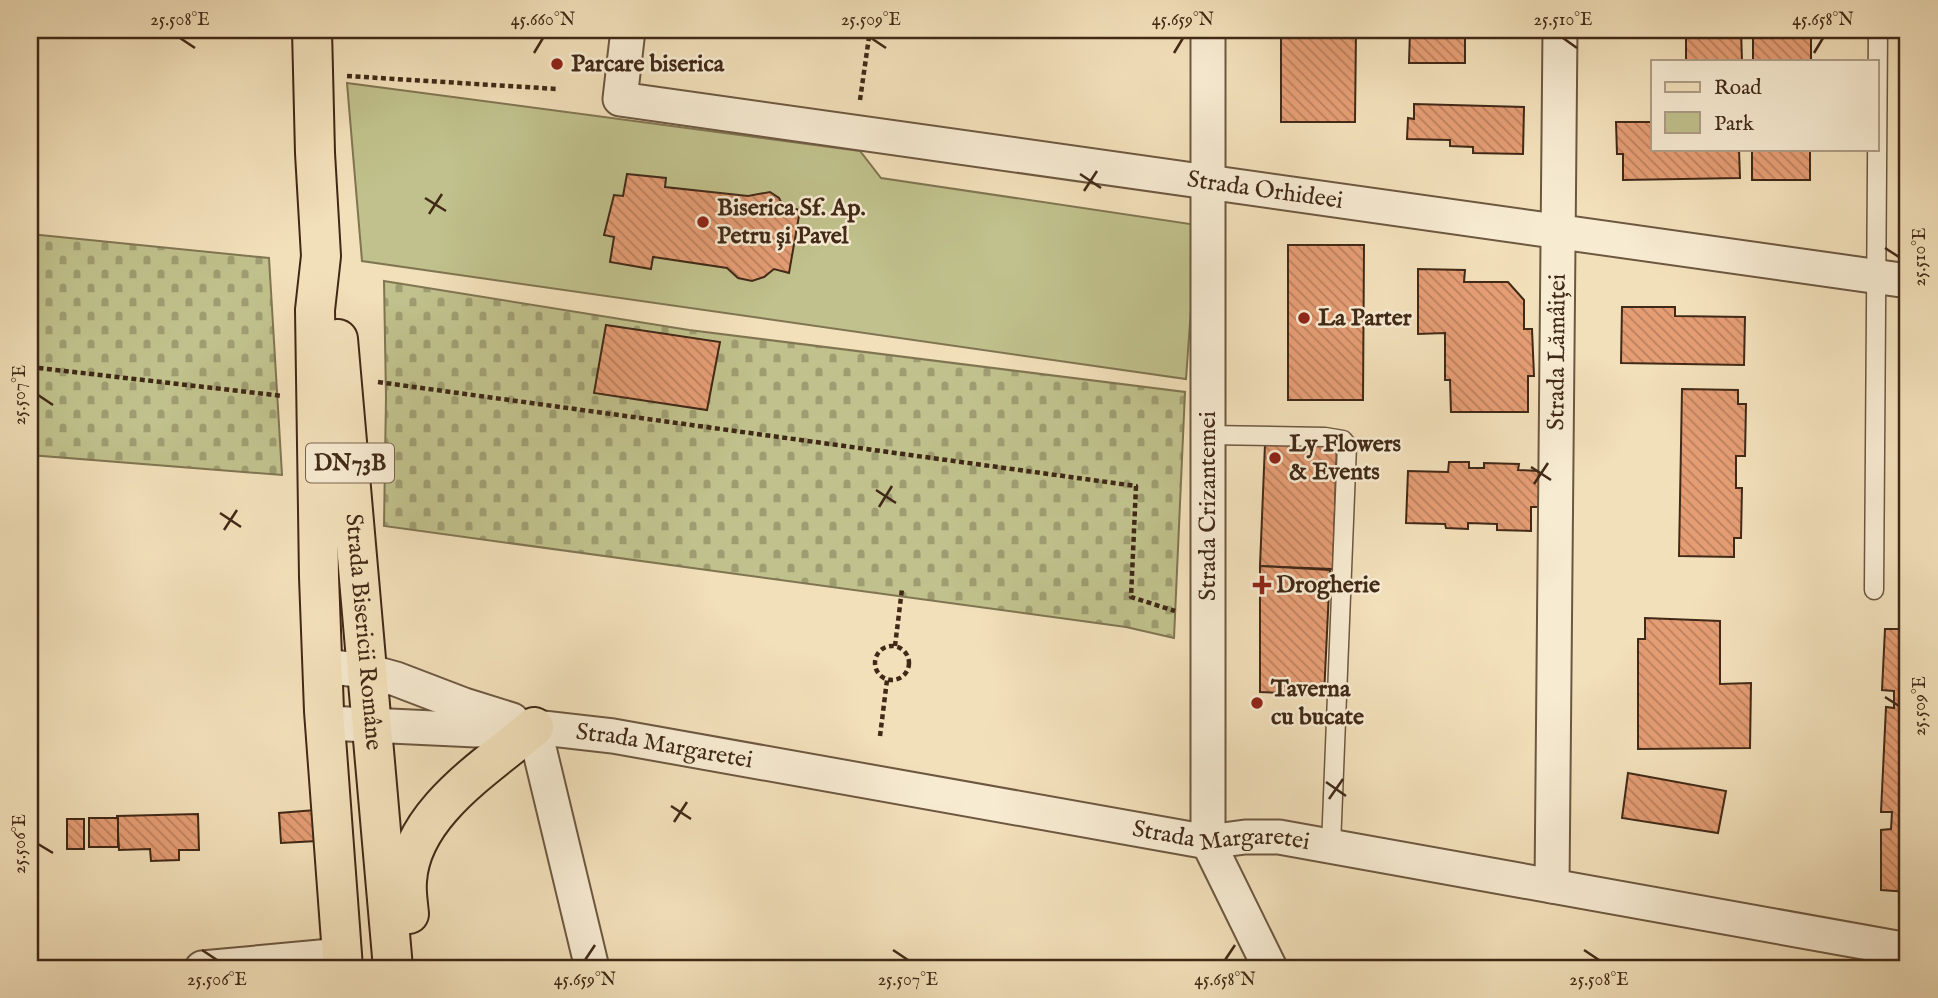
<svg xmlns="http://www.w3.org/2000/svg" width="1938" height="998" font-family="'IM FELL English',serif">
<style>
.cemetery{fill:url(#cemetery-stones);stroke:#807552;stroke-width:2}
.park{fill:#c0c18c;stroke:#807552;stroke-width:2}
.building{fill:url(#building-back-hatch);stroke:#412917;stroke-width:2}
.lines{fill:none;stroke-linecap:round;stroke-linejoin:round}
.service-casing{stroke:#6d5740;stroke-width:21}
.minor-casing{stroke:#6d5740;stroke-width:37}
.primary-casing{stroke:#412917;stroke-width:42}
.path{stroke:#412917;stroke-width:4.5;stroke-dasharray:5 3.5;stroke-linecap:butt}
.service{stroke:#f7ebd2;stroke-width:18}
.minor{stroke:#f7ebd2;stroke-width:33}
.primary{stroke:#f2e0ba;stroke-width:38}
.ticks{fill:none;stroke:#412917;stroke-width:2.5}
.poi-dot{fill:#8f2418;stroke:#f7ebd2;stroke-width:2.5}
.labels{text-anchor:middle;dominant-baseline:central;stroke-width:5;stroke-linejoin:round;paint-order:stroke}
.shield{fill:#f7ebd2;stroke:#78634f;stroke-width:2}
.shield-label{font-size:23px;font-weight:bold;fill:#412917}
.poi-label{font-size:24px;font-weight:bold;fill:#412917;stroke:#f7ebd2;text-anchor:start}
.street-label{font-size:24px;fill:#412917;stroke:#f7ebd2}
.neatline{fill:none;stroke:#412917;stroke-width:2.5}
.ticks-label{font-size:18px;text-anchor:middle;fill:#412917}
</style>
<defs>
<pattern id="cemetery-stones" width="16" height="16" patternUnits="userSpaceOnUse" patternTransform="scale(1.75)"><rect width="16" height="16" fill="#c0c18c"/><path d="M2 7V4a2 2 0 0 1 4 0v3zM10 15v-3a2 2 0 0 1 4 0v3z" fill="#9e9d71"/></pattern>
<pattern id="building-back-hatch" width="6" height="6" patternUnits="userSpaceOnUse" patternTransform="scale(1.75)"><rect width="6" height="6" fill="#e59d74"/><path d="M-1 5l2 2M0 0l6 6M5-1l2 2" fill="none" stroke="#bb805e"/></pattern>
</defs>
<rect width="100%" height="100%" fill="#f2e0ba"/>
<filter id="stains"><feTurbulence type="fractalNoise" baseFrequency=".00286" numOctaves="4"/><feColorMatrix values="0 0 0 0 .2 0 0 0 0 .09 0 0 0 0 .02 0 0 0 .5 -.17"/></filter>
<radialGradient id="worn" r=".72"><stop offset=".6" stop-color="#630" stop-opacity="0"/><stop offset="1" stop-color="#630" stop-opacity=".3"/></radialGradient>
<g class="cemetery">
<path d="M30,234l239,24 13,217 -252,-20z"/>
<path d="M384,281l305,49 496,62 -11,246 -48,-11 -742,-101 2,-129z"/>
</g>
<path class="park" d="M347,83l513,68 21,27 316,47 -11,154 -824,-118z"/>
<g class="building">
<path d="M1281,30h75l-1,92h-74z"/>
<path d="M1410,30h55v33h-56z"/>
<path d="M1686,30h55l1,31h-56z"/>
<rect x="1753" y="30" width="58" height="31"/>
<path d="M1414,104l110,3 -1,47 -50,-1v-6l-23,-1v-6l-43,-1 1,-21 6,1z"/>
<path d="M1616,122h37v27h86l1,29 -117,2v-26h-6z"/>
<rect x="1752" y="149" width="58" height="31"/>
<path d="M627,174l39,4 -1,9 83,9 22,-4 9,6 4,8 17,4 -11,63 -15,-4 -10,8 -12,4 -14,-3 -11,-10 -74,-11 -2,12 -41,-7 4,-25 -10,-2 10,-40 9,1z"/>
<path d="M1288,245h76l-1,155h-75z"/>
<path d="M1418,269l47,1 -1,12h44l16,18v29h8l2,47h-6v36h-77l-1,-32h-5v-47l-27,1z"/>
<path d="M1622,307h53v9l70,1 -1,48 -123,-2z"/>
<path d="M606,325l114,17 -13,68 -113,-17z"/>
<path d="M1682,389l56,1v14h8l-1,52h-9v32h6l-1,50h-7v19l-55,-1z"/>
<path d="M1265,444l72,2 -4,123 -73,-3z"/>
<path d="M1449,462h20v6h15v-5l35,1 -1,6 22,1 -1,36h-8v24l-34,-1v-6l-29,-1v6l-22,-1 -1,-4 -39,-1 2,-52 40,1z"/>
<path d="M1908,482v101h-1z"/>
<path d="M1260,566l70,4 -6,125 -64,-3z"/>
<path d="M1645,618l75,3v63l31,-1 -1,65 -112,1v-110h7z"/>
<path d="M1885,629h23v263l-27,-2v-60l10,-1 1,-17h-11l5,-105 8,1v-17l-12,-1z"/>
<path d="M1628,773l98,18 -8,42 -96,-15z"/>
<path d="M315,810l2,31 -36,2 -2,-30z"/>
<path d="M198,814l1,36h-20v10l-28,1 -1,-12 -31,1 -2,-34z"/>
<rect x="89" y="818" width="29" height="29"/>
<rect x="67" y="819" width="17" height="30"/>
</g>
<g class="lines">
<defs>
<g id="service">
<path d="M1208,435l117,2 18,3 4,5 -16,401"/>
<path d="M1874,590l4,-560"/>
</g>
<g id="minor">
<path id="s1" d="M628,30l-8,69 1288,182"/>
<path d="M1208,30v812l62,126"/>
<path d="M323,666l44,5 29,8 68,26 48,15"/>
<path id="s2" d="M326,723l150,7 58,-3 79,9 595,106 37,-5h34l629,113"/>
<path d="M534,727l58,241"/>
<path id="s3" d="M1552,886l8,-856"/>
<path d="M202,968l140,-13"/>
</g>
<g id="primary">
<path d="M312,30l3,123 6,103 -6,54 4,267 5,134 19,257"/>
<path id="s4" d="M338,339l55,629"/>
<path d="M409,914c-1,-11 -3,-22 -2,-33 4,-68 80,-114 127,-154"/>
</g>
</defs>
<use href="#service" class="service-casing"/>
<use href="#minor" class="minor-casing"/>
<use href="#primary" class="primary-casing"/>
<g class="path">
<path d="M347,76l210,13"/>
<path d="M860,100l10,-70"/>
<path d="M30,367l253,29"/>
<path d="M378,382l758,104 -5,111 44,14"/>
<circle cx="892" cy="663" r="17"/>
<path d="M895,646l7,-57"/>
<path d="M880,736l7,-56"/>
</g>
<use href="#service" class="service"/>
<use href="#minor" class="minor"/>
<use href="#primary" class="primary"/>
</g>
<path class="ticks" d="M180,38l15,10M871,38l15,10M1563,38l14,10M534,53l9,-15M1174,53l9,-15M1814,53l9,-15M1080,174l21,14M1084,191l13,-20M425,198l21,13M429,214l13,-20M1885,248l14,9M38,395l15,10M1531,467l20,13M1534,484l14,-21M876,490l20,13M879,507l13,-21M220,513l21,14M224,530l13,-20M1885,697l14,9M1326,782l20,14M1329,799l14,-20M671,806l20,13M674,822l13,-20M38,844l15,9M202,950l15,10M893,950l15,10M1584,950l15,10M585,960l10,-15M1225,960l10,-15"/>
<g class="poi-dot">
<circle cx="557" cy="64" r="7"/>
<circle cx="703" cy="222" r="7"/>
<circle cx="1304" cy="318" r="7"/>
<circle cx="1275" cy="458" r="7"/>
<path d="M1258.5 574.5h7v7h7v7h-7v7h-7v-7h-7v-7h7z"/>
<circle cx="1257" cy="703" r="7"/>
</g>
<g class="labels">
<rect class="shield" x="306" y="443.5" width="88" height="39" rx="5"/>
<g class="shield-label">
<text x="350" y="463">DN73B</text>
</g>
<g class="poi-label">
<text x="571" y="64">Parcare biserica</text>
<text x="717" y="208">Biserica Sf. Ap.<tspan x="717" dy="28">Petru și Pavel</tspan></text>
<text x="1318" y="318">La Parter</text>
<text x="1289" y="444">Ly Flowers<tspan x="1289" dy="28">&amp; Events</tspan></text>
<text x="1276" y="585">Drogherie</text>
<text x="1271" y="689">Taverna<tspan x="1271" dy="28">cu bucate</tspan></text>
</g>
<g class="street-label">
<text stroke="none"><textPath href="#s1" startOffset="721">Strada Orhideei</textPath></text>
<text stroke="none"><textPath href="#s3" startOffset="534">Strada Lămâiței</textPath></text>
<text transform="translate(1208 506) rotate(-90)">Strada Crizantemei</text>
<text stroke="none"><textPath href="#s4" startOffset="294">Strada Bisericii Române</textPath></text>
<text stroke="none"><textPath href="#s2" startOffset="340">Strada Margaretei</textPath></text>
<text stroke="none"><textPath href="#s2" startOffset="905">Strada Margaretei</textPath></text>
</g>
</g>
<rect width="1938" height="998" fill="none" stroke="#f2e0ba" stroke-width="77"/>
<rect x="1651" y="60" width="228" height="91" fill="#f7ebd2" stroke="#ae9d87" stroke-width="2"/>
<rect x="1665" y="82" width="35" height="10" fill="#f2e0ba" stroke="#ae9d87" stroke-width="2"/>
<text x="1714" y="94" font-size="21" fill="#412917">Road</text>
<rect x="1665" y="112" width="35" height="21" fill="#c0c18c" stroke="#ae9d87" stroke-width="2"/>
<text x="1714" y="130" font-size="21" fill="#412917">Park</text>
<rect x="38" y="38" width="1861" height="922" class="neatline"/>
<g class="ticks-label">
<text x="180" y="25">25.508°E</text>
<text x="543" y="25">45.660°N</text>
<text x="871" y="25">25.509°E</text>
<text x="1183" y="25">45.659°N</text>
<text x="1563" y="25">25.510°E</text>
<text x="1823" y="25">45.658°N</text>
<text transform="translate(1919 257) rotate(-90)" y="6">25.510°E</text>
<text transform="translate(19 395) rotate(-90)" y="6">25.507°E</text>
<text transform="translate(1919 706) rotate(-90)" y="6">25.509°E</text>
<text transform="translate(19 844) rotate(-90)" y="6">25.506°E</text>
<text x="217" y="985">25.506°E</text>
<text x="585" y="985">45.659°N</text>
<text x="908" y="985">25.507°E</text>
<text x="1225" y="985">45.658°N</text>
<text x="1599" y="985">25.508°E</text>
</g>
<rect width="100%" height="100%" filter="url(#stains)"/>
<rect width="100%" height="100%" fill="url(#worn)"/>
</svg>
